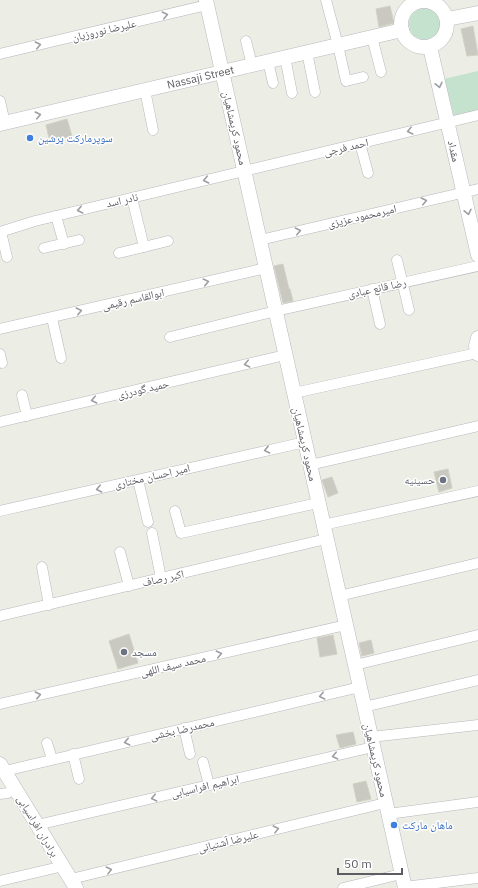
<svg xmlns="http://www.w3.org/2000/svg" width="478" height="888" font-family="'IBM Plex Sans','Noto Naskh Arabic',sans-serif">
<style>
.green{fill:#c4e2ce}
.building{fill:#c9c9c1;stroke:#d1d1c4}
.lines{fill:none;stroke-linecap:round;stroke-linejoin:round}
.street-casing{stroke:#b7b7bd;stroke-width:11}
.secondary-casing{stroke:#b8b8bf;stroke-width:15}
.street{stroke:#fff;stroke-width:10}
.secondary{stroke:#fff;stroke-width:14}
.oneway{stroke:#9d9ea1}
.shop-dot{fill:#3f7fe0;stroke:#fff;stroke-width:1.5}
.worship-dot{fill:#6b7280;stroke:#fff;stroke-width:1.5}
.labels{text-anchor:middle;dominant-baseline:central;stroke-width:3;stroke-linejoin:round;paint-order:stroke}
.street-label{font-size:11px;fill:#5c5d63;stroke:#fff}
.shop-label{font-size:11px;fill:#366cbe;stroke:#fff;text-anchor:start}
.worship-label{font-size:11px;fill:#5b616d;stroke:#fff;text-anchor:end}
</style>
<rect width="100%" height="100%" fill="#ecede5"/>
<g class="green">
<circle cx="425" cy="24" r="16"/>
<path d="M478,71v39l-24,6 -10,-37z"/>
</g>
<g class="building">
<path d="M390,6l4,17 -15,4 -3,-18z"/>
<path d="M473,26l5,29 -11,1 -6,-27z"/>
<path d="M67,119l5,17 -22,6 -4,-17z"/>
<path d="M283,264l6,25h1l3,12 -10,2 -9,-37z"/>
<path d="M448,469l4,19 -13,4 -5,-20z"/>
<path d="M332,477l6,16 -10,4 -6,-17z"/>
<path d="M129,634l9,29 -20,6 -9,-28z"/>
<path d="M333,635l4,19 -17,3 -3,-19z"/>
<path d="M371,640l3,13 -12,3 -3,-13z"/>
<path d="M353,732l3,12 -16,4 -4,-13z"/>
<path d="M366,781l5,18 -14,3 -4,-18z"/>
</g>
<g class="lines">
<defs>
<g id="street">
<path d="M326,0l12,45 8,36 17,-4"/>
<path d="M372,37l9,35"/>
<path d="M246,41l6,24"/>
<path d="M307,52l8,40"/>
<path d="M0,54l207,-49"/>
<path d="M285,57l7,36"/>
<path d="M268,61l5,22"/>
<path d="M145,90l8,40"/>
<path d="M0,101l5,22"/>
<path d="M360,143l8,30"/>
<path d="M132,198l12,49"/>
<path d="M56,216l8,28"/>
<path d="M0,232l35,-11 443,-106"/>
<path d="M1,232l6,25"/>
<path d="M260,240l218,-51"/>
<path d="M44,248l35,-8"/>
<path d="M119,253l49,-12"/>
<path d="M397,260l12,50"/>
<path d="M372,289l8,35"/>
<path d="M52,318l9,40"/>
<path d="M0,329l266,-61"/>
<path d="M170,337l106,-26 202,-45"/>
<path d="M0,354l2,9"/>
<path d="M294,393l183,-40"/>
<path d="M22,395l5,21"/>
<path d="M0,422l285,-67"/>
<path d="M310,465l168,-39"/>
<path d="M138,480l10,42"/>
<path d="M0,511l305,-69"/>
<path d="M175,511l6,22 137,-30"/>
<path d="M323,525l155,-34"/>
<path d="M152,533l9,45"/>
<path d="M120,552l9,34"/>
<path d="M42,567l7,38"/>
<path d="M339,596l139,-33"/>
<path d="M0,616l326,-77"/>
<path d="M355,665l123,-30"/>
<path d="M0,704l346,-79"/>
<path d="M364,707l114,-27"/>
<path d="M184,728l6,26"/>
<path d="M371,737l107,-12"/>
<path d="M47,743l5,16"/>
<path d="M73,754l6,25"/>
<path d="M203,762l6,23"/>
<path d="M5,771l355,-84"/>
<path d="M0,794l8,-1"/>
<path d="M388,814l90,-12"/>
<path d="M37,825l336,-78"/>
<path d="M71,879l314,-76"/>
<path d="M0,881l55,-13"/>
<path d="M404,887l74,-9"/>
<path d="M343,888l58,-14"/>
</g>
<g id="secondary">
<path d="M206,0l199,888"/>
<circle cx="424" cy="24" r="23"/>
<path d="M447,19l31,-6"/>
<path d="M430,47l48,208"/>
<path id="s1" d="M0,124l402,-94"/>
<path d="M478,338l-2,8 2,8"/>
<path d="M0,764l76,124"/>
</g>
</defs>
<use href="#street" class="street-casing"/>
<use href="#secondary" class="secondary-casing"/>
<use href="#street" class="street"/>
<use href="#secondary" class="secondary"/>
</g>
<defs><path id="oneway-chevron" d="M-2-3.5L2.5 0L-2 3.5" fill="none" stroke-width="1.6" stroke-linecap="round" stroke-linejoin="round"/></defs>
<g class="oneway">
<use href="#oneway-chevron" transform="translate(165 15) rotate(-13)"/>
<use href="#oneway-chevron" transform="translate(38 45) rotate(-13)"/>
<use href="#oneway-chevron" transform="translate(439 85) rotate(77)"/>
<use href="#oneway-chevron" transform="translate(38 115) rotate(-13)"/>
<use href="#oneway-chevron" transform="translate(410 131) rotate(166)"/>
<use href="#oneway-chevron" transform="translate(206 180) rotate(167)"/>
<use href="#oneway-chevron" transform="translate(424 201) rotate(-13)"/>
<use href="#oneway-chevron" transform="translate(80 210) rotate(167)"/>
<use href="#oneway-chevron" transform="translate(468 212) rotate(77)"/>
<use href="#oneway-chevron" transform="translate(298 231) rotate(-13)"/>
<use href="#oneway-chevron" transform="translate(206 282) rotate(-13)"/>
<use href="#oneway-chevron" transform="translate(79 311) rotate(-13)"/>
<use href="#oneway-chevron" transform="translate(247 364) rotate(167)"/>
<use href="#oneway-chevron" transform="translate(94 400) rotate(167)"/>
<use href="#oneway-chevron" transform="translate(267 450) rotate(167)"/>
<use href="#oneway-chevron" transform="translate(99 489) rotate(167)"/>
<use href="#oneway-chevron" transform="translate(219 654) rotate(-13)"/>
<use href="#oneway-chevron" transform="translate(38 695) rotate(-13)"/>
<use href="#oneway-chevron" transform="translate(322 696) rotate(167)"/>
<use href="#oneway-chevron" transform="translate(127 742) rotate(167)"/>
<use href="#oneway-chevron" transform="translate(335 756) rotate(167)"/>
<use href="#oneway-chevron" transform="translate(154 798) rotate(167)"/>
<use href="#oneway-chevron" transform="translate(276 829) rotate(-14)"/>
<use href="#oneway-chevron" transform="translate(109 870) rotate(-14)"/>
</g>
<g class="shop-dot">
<circle cx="30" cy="138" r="4"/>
<circle cx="394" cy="825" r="4"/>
</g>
<g class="worship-dot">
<circle cx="443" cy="480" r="4"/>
<circle cx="124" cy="652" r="4"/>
</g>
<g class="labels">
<g class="street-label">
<text transform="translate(104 30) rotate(-13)">علیرضا نوروزیان</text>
<text stroke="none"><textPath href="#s1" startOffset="206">Nassaji Street</textPath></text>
<text transform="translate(235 128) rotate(77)">محمود کریمشاهیان</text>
<text transform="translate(346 147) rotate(-13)">احمد فرجی</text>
<text transform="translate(454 151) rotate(77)">مقداد</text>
<text transform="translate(122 200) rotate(-13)">نادر اسد</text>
<text transform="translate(362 216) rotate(-13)">امیرمحمود عزیزی</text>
<text transform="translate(377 288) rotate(-12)">رضا قانع عبادی</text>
<text transform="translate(133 299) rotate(-13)">ابوالقاسم رقیمی</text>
<text transform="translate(143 389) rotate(-13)">حمید گودرزی</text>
<text transform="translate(305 444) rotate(77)">محمود کریمشاهیان</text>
<text transform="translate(152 476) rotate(-13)">امیر احسان مختاری</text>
<text transform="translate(163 578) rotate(-13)">اکبر رصاف</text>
<text transform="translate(173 665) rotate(-13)">محمد سیف اللهی</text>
<text transform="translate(182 729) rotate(-13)">محمدرضا بخشی</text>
<text transform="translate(376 760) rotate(77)">محمود کریمشاهیان</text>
<text transform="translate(205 786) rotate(-13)">ابراهیم افراسیابی</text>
<text transform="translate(38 826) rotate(59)">برادران افراسیابی</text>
<text transform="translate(228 841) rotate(-14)">علیرضا آشتیانی</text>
</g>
<g class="shop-label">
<text x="38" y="138">سوپرمارکت پرشین</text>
<text x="402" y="825">ماهان مارکت</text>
</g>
<g class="worship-label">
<text x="435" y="480">حسینیه</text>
<text x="132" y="652" text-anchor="start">مسجد</text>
</g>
</g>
<path d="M338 868v6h64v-6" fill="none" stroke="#5c5d63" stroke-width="2"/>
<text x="344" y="868" font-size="12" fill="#5c5d63" stroke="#ffffff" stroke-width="3" paint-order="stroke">50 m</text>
</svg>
